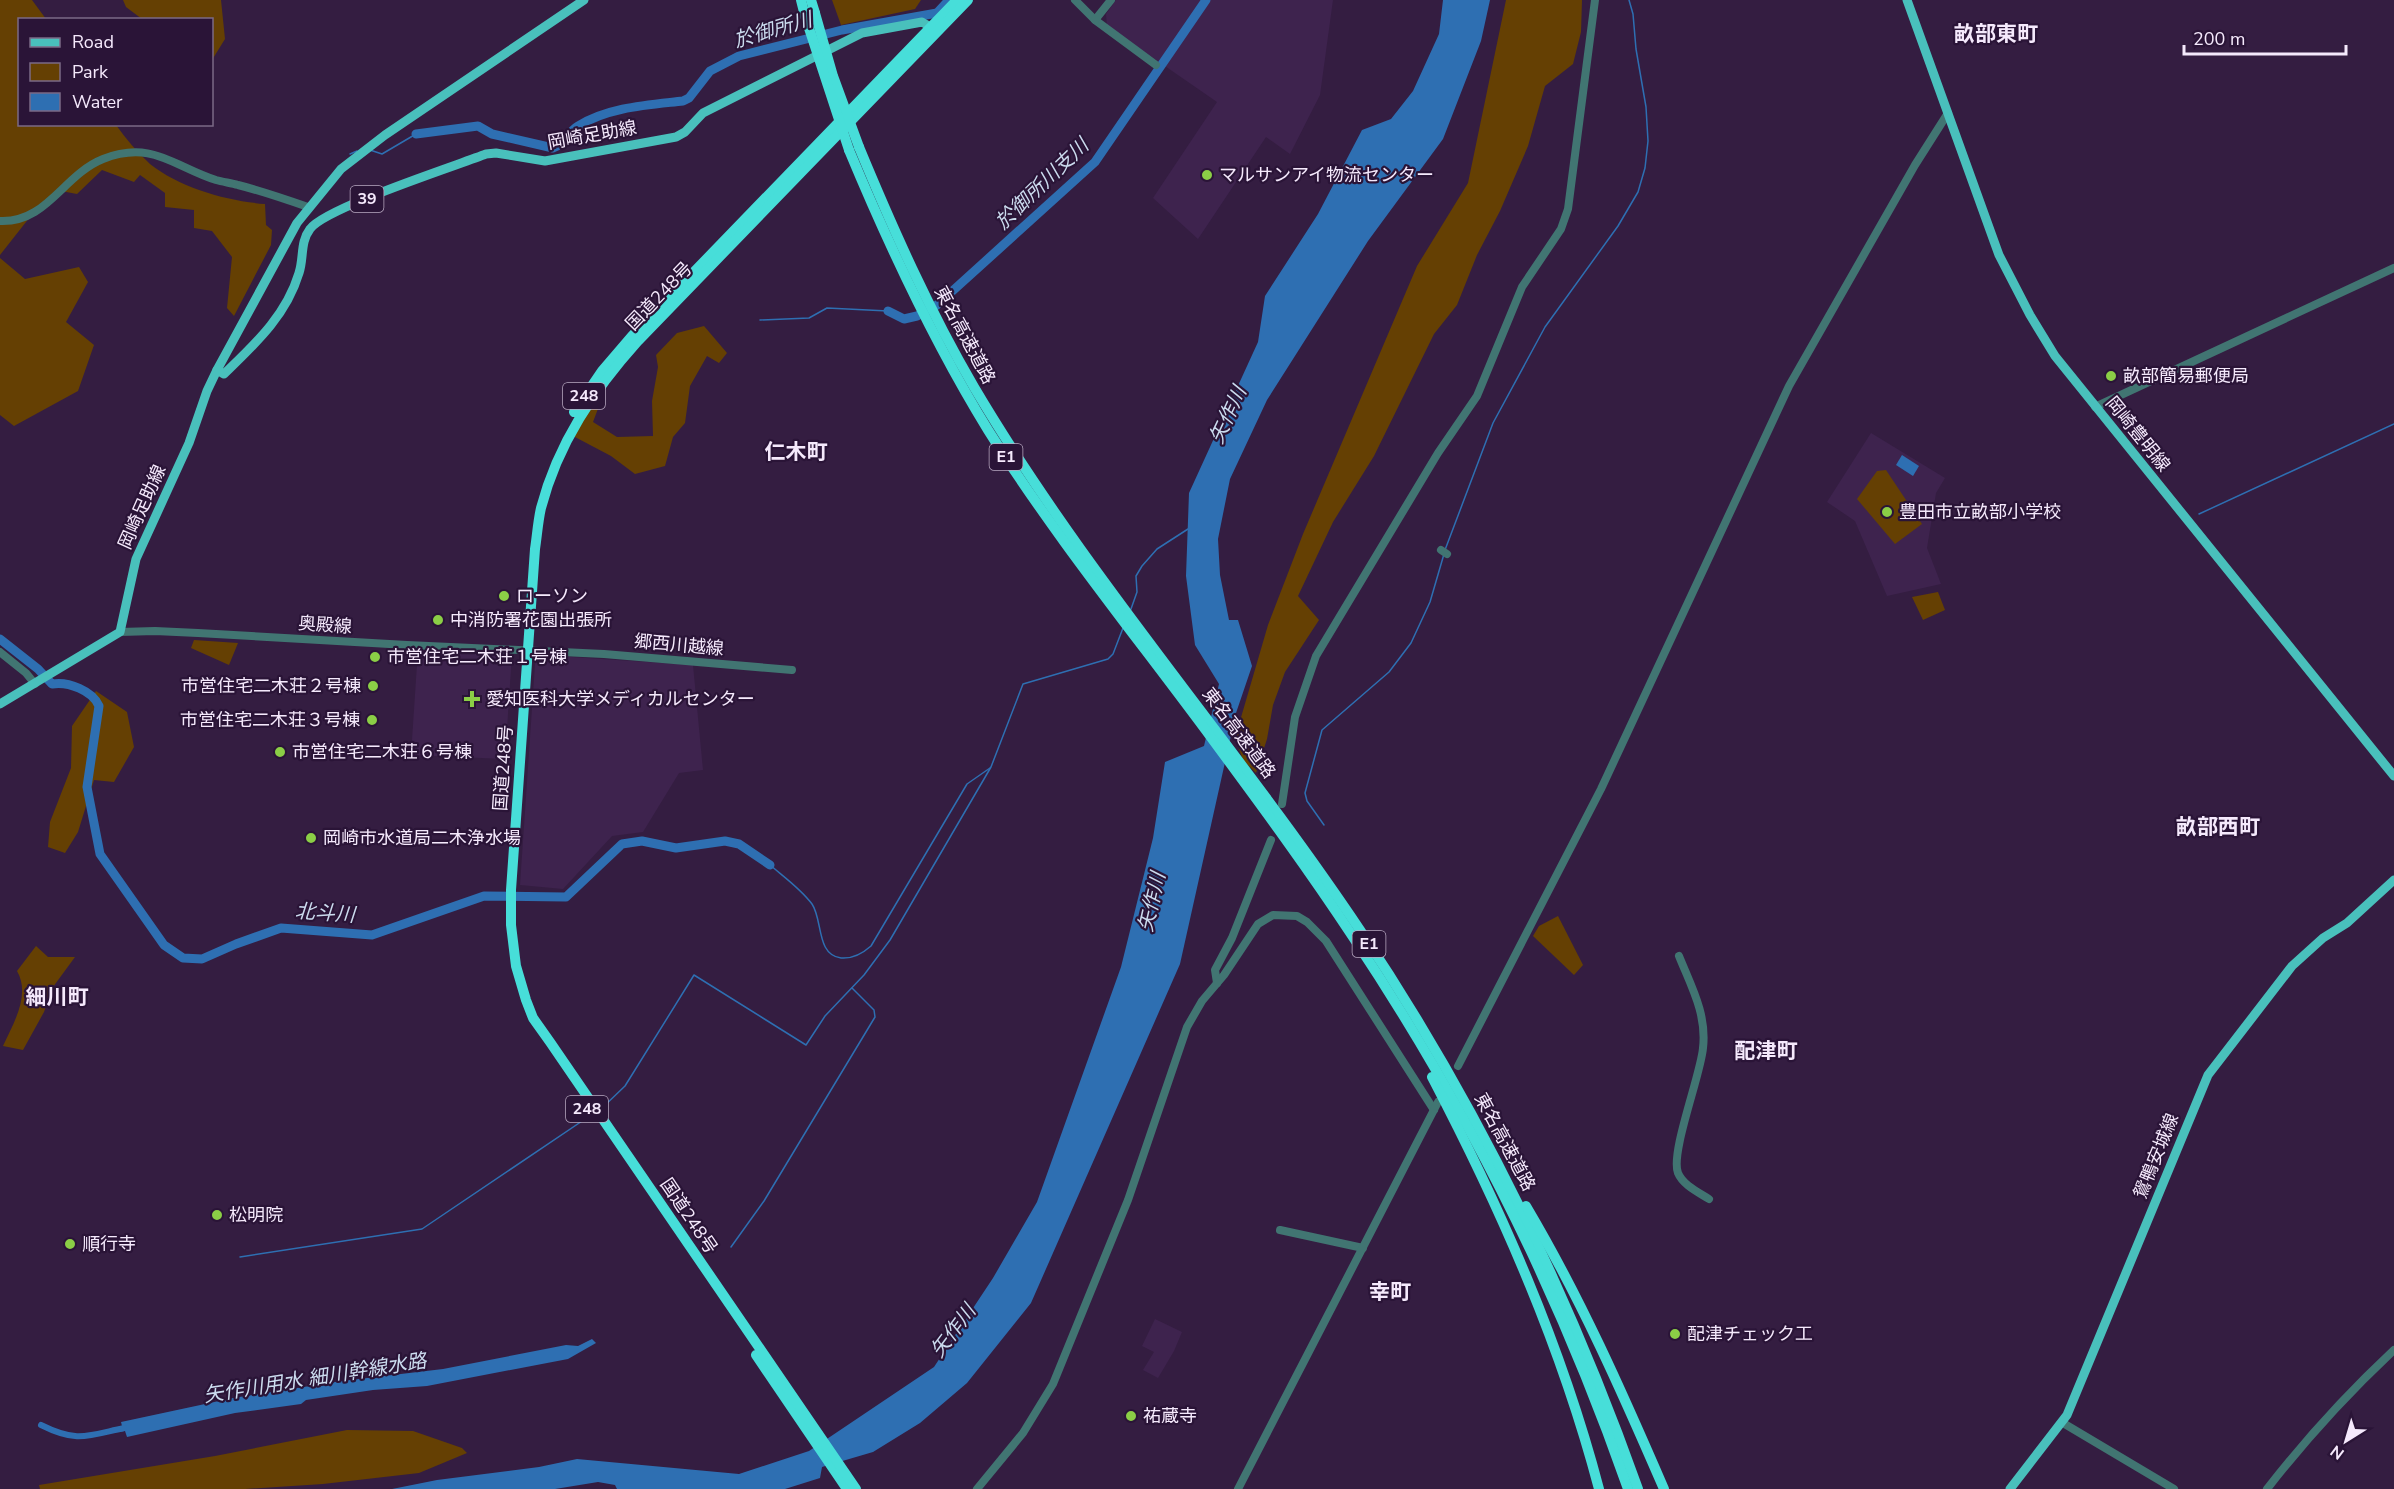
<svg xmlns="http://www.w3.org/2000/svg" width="2394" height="1489" font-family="'Nunito Sans','Noto Sans JP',sans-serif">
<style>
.built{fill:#3e234e}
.green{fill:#654003}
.water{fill:#2e6fb2}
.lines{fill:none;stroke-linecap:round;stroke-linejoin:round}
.stream{stroke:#2e6fb2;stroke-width:1.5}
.canal{stroke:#2e6fb2;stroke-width:6}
.river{stroke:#2e6fb2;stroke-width:9}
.minor{stroke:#417572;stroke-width:8}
.major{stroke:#49c0bc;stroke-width:9}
.highway{stroke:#47ded9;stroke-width:10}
.highway-bridge{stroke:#47ded9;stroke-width:10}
.poi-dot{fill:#8bce46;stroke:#2a1437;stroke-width:2}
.labels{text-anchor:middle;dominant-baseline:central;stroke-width:4.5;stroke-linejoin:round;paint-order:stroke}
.shield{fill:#2a1437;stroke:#b8a9c1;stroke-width:1.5}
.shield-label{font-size:16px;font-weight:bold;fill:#f5e9fc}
.street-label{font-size:18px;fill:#f5e9fc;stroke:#2a1437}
.poi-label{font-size:18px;fill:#f5e9fc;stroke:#2a1437;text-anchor:start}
.water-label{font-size:20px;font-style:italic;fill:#cbdbee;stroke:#2a1437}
.quarter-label{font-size:21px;font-weight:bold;fill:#f5e9fc;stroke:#2a1437}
</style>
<rect width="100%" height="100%" fill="#341d41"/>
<g class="built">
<path d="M1116,0h217l-13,95 -30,59 -24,-17 -68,102 -45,-41 64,-96 -110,-76 -1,-12z"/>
<path d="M1871,433l74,45 -9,15 -9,55 14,36 -54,12 -32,-75 -28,-19z"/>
<path d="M418,649l94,5 -7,105 -94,-4z"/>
<path d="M541,655l152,10 10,105 -24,3 -36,59 -31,4 -49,53 -43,-4 15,-221z"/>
<path d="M1155,1319l27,13 -8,19 -16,27 -15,-8 11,-18 -12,-6z"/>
</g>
<g class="green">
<path d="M0,0h32l14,19 -26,1v104l96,1c10,14 21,27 34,39 30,24 77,37 115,40l1,21 6,5 -1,15 -37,71 -7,-8 5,-51 -20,-26 -18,-3v-18l-29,-3v-14l-25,-18 -6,7 -32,-12 -25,24 -16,-3 -20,12 -41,52z"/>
<path d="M123,0h98l4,39 -13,21v-40l-70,-1 -16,-12z"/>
<path d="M832,0h89l-6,9 -74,16z"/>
<path d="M1506,0h76l-1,32 -8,32 -28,22 -17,60 -28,65 -23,44 -20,50 -23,29 -60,122 -41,66 -35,74 21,24 -34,52 -12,33 -6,34 -11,34 -13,-13 -8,-22 33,-113 35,-91 114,-268 51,-83z"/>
<path d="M0,258l25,21 54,-12 9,15 -22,40 28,23 -16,46 -64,35 -14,-11z"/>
<path d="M704,326l23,27 -8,10 -12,-7 -17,30 -5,37 -12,14 -8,29 -30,8 -24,-18 -38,-20 29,-49 3,3 -12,32 24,15 36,-1 -1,-35 6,-34 -2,-12 21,-22z"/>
<path d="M1886,470l36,54 -27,20 -38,-45 20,-28z"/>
<path d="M1938,592l7,18 -22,10 -11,-23z"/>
<path d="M194,640l44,3 -9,22 -38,-17z"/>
<path d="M96,691l31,21 7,35 -20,35 -20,-2 -16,52 -13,21 -17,-6 2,-25 21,-54 1,-42z"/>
<path d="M1558,916l25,49 -9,10 -41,-39 6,-10z"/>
<path d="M36,946l12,11h27l-22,30 -9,25 -21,38 -20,-4c10,-22 28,-51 14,-75z"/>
<path d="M347,1430l66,1 49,17 5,5 -48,20 -96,11 -78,5h-205l-1,-4 176,-29z"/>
</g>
<g class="water">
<path d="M1443,0h47l-9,41 -38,98 -75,102 -101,159 -37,79 -12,60 2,36 9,45h9l14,46 -16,47 -56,251 -149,339 -64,80 -47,40 -47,29 -51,15 -2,11 -35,11h-168l-2,-4 -17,-3 -43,7h-163l45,-9 102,-13 38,-8 162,15 70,-23 125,-84 59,-89 44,-76 84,-235 32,-129 12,-76 39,-16 15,-62 -24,-39 -9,-69 3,-83 69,-151 7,-46 53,-82 44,-84 29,-11 22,-28 26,-57z"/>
<path d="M1902,455l17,11 -6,10 -17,-11z"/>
<path d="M592,1339l4,4 -28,16 -141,27 -54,4 -67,10 -5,4 -66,9 -108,24 -2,-6 -6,1 -1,-5 4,-1 -1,-4 112,-24 109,-17 101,-12 123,-24 12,1z"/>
</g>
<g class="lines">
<g class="stream">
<path d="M370,150l12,4 34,-20"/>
<path d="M350,154l7,-3"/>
<path d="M760,320l49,-2 18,-10 61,3"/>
<path d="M2199,514l195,-90"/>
<path d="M1445,550l48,-127 52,-96 73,-101 20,-34 7,-24 3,-27 -2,-34 -10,-58 -3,-35 -4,-14"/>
<path d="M1131,609l6,-17 -1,-16 6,-10 15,-17 31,-20"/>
<path d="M1324,825l-17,-24 -2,-8 17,-63 67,-58 22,-29 19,-41 14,-48"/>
<path d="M770,865c14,12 31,24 42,39 11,16 4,51 29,54 12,1 21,-4 30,-12l96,-162 23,-16"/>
<path d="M601,1109l24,-23 69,-111 112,70 19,-29 39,-41 26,-35 101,-173 32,-83 85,-25 5,-5 10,-26"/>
<path d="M731,1247l33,-46 111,-184 -1,-7 -22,-22"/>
<path d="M240,1257l182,-28 172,-116"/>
</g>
<path class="canal" d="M41,1425c36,18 46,11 83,3"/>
<g class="river">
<path d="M416,134l62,-8 14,8 61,14c12,-4 15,-16 25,-22 31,-19 70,-21 105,-25l6,-3 21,-27 29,-15 103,-26 95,-17 12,-13"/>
<path d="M888,311l16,8 13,-3 20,-11 158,-143 111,-162"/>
<path d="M0,639l38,30 14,15c16,-3 41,7 47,22l-12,81 13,67 64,91 19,13 19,1 34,-15 45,-16 91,7 112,-39 82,1 56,-53 20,-3 34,7 49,-7 14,3 31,21"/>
</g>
<g class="minor">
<path d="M1075,0l20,20 61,45"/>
<path d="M1095,20l16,-20"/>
<path d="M0,221c47,2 63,-46 103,-62 49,-19 70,7 113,21 7,2 15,3 22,5 24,6 47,14 70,22"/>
<path d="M2095,407l299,-139"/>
<path d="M1441,550l6,4"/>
<path d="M120,632l35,-1 43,2 209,12 197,9 188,16"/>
<path d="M0,652l26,21 9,11"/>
<path d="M1282,804l13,-87 21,-61 122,-203 39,-57 45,-109 39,-58 7,-20 27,-209"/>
<path d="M1679,956c12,30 28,58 24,92 -2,26 -33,105 -25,125 5,12 20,19 31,26"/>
<path d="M1217,983l-2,-13 17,-32 39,-98"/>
<path d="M1458,1066l143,-277 188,-403 126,-221 33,-52"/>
<path d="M1280,1230l83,18"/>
<path d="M2063,1423l111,66"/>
<path d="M977,1489l46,-56 30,-49 75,-184 59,-173 15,-26 22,-26 34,-51 15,-9 24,1 10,6 19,19 108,169"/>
<path d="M1238,1489l200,-387"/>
<path d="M2267,1489c39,-50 81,-96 127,-139"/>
</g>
<g class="major">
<path d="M1907,0l92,255 31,60 25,41 339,420"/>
<path d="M217,370l80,-147 44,-54 44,-34 199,-135"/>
<path d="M0,704l120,-72 16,-73 53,-116 18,-52 10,-21 7,4c31,-30 62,-58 75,-101 5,-15 1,-31 11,-44 15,-21 145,-63 176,-75l10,-1 49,8 131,-24 9,-5 18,-19 159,-80 60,-11 15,9"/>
<path d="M2010,1489l57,-74 141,-340 84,-109 31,-28 24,-15 47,-43"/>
</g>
<g class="highway">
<path d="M801,0l4,16"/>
<path d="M811,0l4,13"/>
<path d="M859,147c34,82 70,163 115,240 113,191 262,358 386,543 116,173 208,362 278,559"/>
<path d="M849,150c40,96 84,191 139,280 68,108 149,207 225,310 48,65 96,130 140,197 115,172 207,357 275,552"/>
<path d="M574,412l28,-41 30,-35 325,-336"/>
<path d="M1432,1077c69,132 129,268 167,412"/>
<path d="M1526,1206c54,91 96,186 138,283"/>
<path d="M756,1355l91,134"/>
<path d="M856,1489l-306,-447 -17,-24 -7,-18 -10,-34 -5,-41v-35l24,-341c2,-13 3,-28 6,-41 17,-65 53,-118 97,-167l330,-341"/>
</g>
<g class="highway-bridge">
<path d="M815,13l18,63 26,71"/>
<path d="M805,16l44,134"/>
</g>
</g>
<g class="poi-dot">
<circle cx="1207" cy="175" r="6"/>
<circle cx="2111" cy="376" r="6"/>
<circle cx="1887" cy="512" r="6"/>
<circle cx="504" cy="596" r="6"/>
<circle cx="438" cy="620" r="6"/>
<circle cx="375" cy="657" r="6"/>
<circle cx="373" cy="686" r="6"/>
<path d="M469 690h6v6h6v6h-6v6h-6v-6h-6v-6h6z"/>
<circle cx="372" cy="720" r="6"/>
<circle cx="280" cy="752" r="6"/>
<circle cx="311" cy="838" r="6"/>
<circle cx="217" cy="1215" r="6"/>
<circle cx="70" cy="1244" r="6"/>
<circle cx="1675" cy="1334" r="6"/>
<circle cx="1131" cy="1416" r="6"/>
</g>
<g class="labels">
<g class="shield">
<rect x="350.5" y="186" width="33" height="26" rx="4.5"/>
<rect x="563" y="383" width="42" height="26" rx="4.5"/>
<rect x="989.5" y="444" width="33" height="26" rx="4.5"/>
<rect x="1352.5" y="931" width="33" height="26" rx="4.5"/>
<rect x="566" y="1096" width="42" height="26" rx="4.5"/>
</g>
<g class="shield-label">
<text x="367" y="199">39</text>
<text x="584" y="396">248</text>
<text x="1006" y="457">E1</text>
<text x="1369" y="944">E1</text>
<text x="587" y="1109">248</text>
</g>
<g class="street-label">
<text transform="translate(592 135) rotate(-10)">岡崎足助線</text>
<text transform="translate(659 296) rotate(-46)">国道248号</text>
<text transform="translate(965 335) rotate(62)">東名高速道路</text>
<text transform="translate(2138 434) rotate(51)">岡崎豊明線</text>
<text transform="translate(142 507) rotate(-66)">岡崎足助線</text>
<text transform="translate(325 625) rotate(4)">奥殿線</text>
<text transform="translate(679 645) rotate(5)">郷西川越線</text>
<text transform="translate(1239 733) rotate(53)">東名高速道路</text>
<text transform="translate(503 768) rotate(-86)">国道248号</text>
<text transform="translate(1505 1142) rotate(62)">東名高速道路</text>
<text transform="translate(2156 1156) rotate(-68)">鴛鴨安城線</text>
<text transform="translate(689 1216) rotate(56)">国道248号</text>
</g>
<g class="poi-label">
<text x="1219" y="175">マルサンアイ物流センター</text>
<text x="2123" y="376">畝部簡易郵便局</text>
<text x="1899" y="512">豊田市立畝部小学校</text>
<text x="516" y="596">ローソン</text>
<text x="450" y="620">中消防署花園出張所</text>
<text x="387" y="657">市営住宅二木荘１号棟</text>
<text x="361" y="686" text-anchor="end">市営住宅二木荘２号棟</text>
<text x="486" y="699">愛知医科大学メディカルセンター</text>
<text x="360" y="720" text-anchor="end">市営住宅二木荘３号棟</text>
<text x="292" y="752">市営住宅二木荘６号棟</text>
<text x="323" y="838">岡崎市水道局二木浄水場</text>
<text x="229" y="1215">松明院</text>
<text x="82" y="1244">順行寺</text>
<text x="1687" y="1334">配津チェック工</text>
<text x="1143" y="1416">祐蔵寺</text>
</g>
<g class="water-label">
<text transform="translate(773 30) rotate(-16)">於御所川</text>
<text transform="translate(1042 184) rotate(-44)">於御所川支川</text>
<text transform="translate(1228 415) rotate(-65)">矢作川</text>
<text transform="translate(1152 902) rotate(-77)">矢作川</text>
<text transform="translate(325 913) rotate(4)">北斗川</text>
<text transform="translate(953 1331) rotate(-53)">矢作川</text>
<text transform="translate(315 1378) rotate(-9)">矢作川用水 細川幹線水路</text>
</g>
<g class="quarter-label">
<text x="1996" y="34">畝部東町</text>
<text x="796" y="452">仁木町</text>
<text x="2218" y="827">畝部西町</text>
<text x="57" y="997">細川町</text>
<text x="1766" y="1051">配津町</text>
<text x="1390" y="1292">幸町</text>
</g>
</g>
<rect x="18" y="18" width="195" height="108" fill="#2a1437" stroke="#7b6986" stroke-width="1.5"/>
<rect x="30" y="38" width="30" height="9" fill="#49c0bc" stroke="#7b6986" stroke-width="1.5"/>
<text x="72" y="48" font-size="18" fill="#f5e9fc">Road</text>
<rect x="30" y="63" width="30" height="18" fill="#654003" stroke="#7b6986" stroke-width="1.5"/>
<text x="72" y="78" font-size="18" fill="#f5e9fc">Park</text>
<rect x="30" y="93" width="30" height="18" fill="#2e6fb2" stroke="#7b6986" stroke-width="1.5"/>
<text x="72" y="108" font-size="18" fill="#f5e9fc">Water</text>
<g transform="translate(2346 1441) rotate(217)" stroke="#2a1437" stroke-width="4.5" paint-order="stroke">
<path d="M0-4.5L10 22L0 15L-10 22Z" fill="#f5e9fc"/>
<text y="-9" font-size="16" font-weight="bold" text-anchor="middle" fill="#f5e9fc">N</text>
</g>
<path d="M2184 45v9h162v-9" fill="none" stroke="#f5e9fc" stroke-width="3"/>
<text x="2193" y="45" font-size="18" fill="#f5e9fc" stroke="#2a1437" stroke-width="4.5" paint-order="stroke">200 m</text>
</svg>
